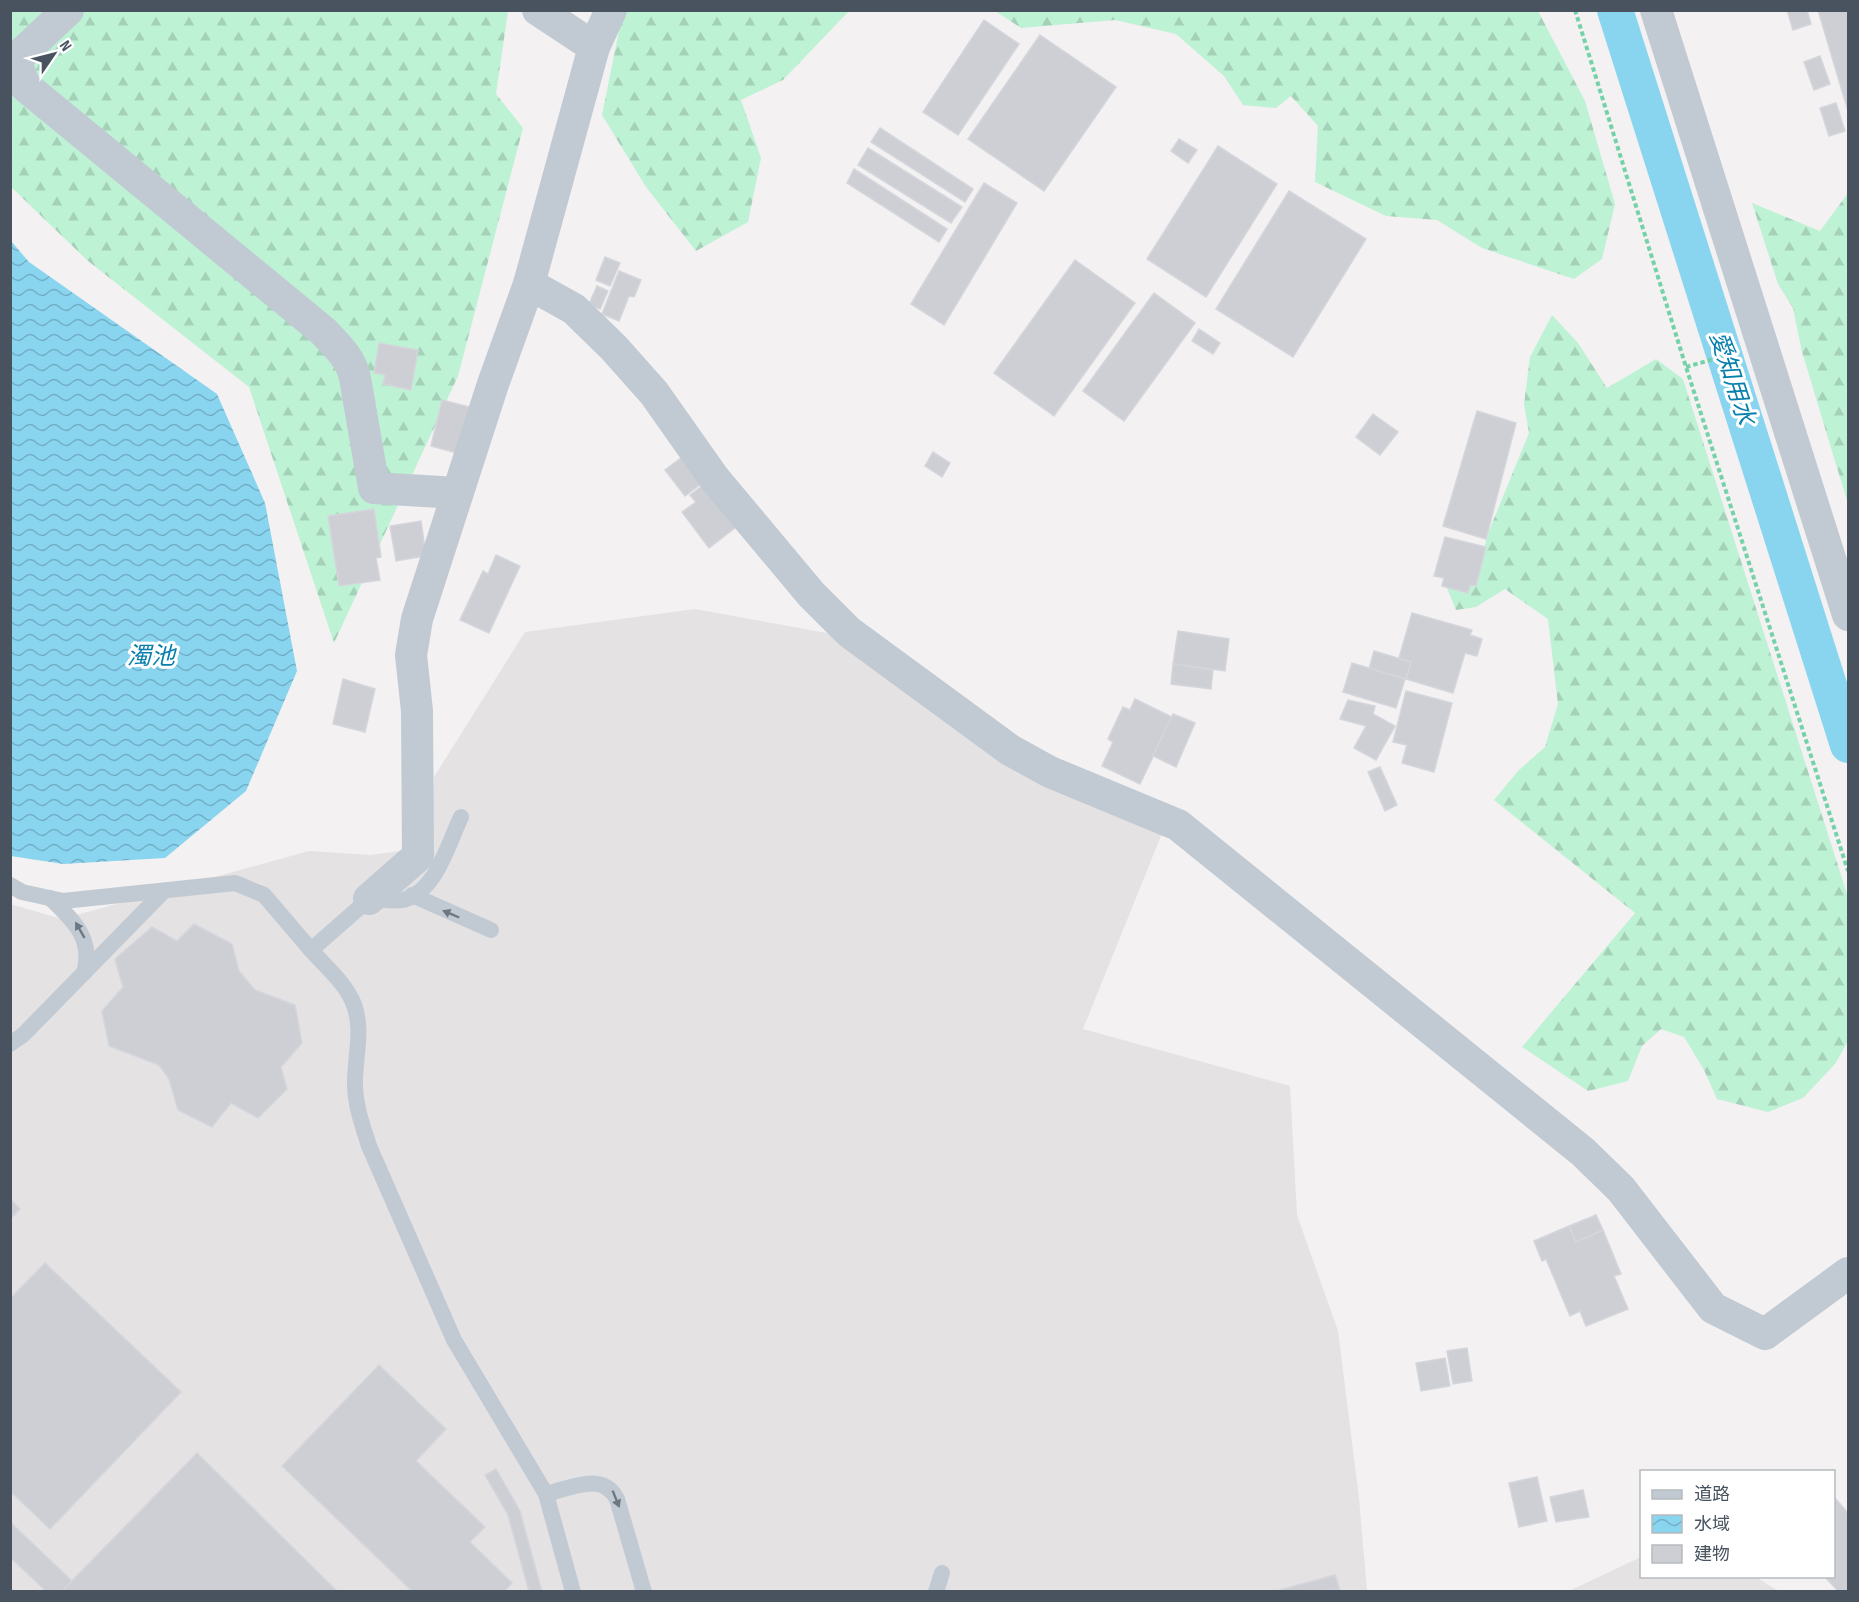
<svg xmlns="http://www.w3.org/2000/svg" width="1859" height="1602" font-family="'Sofia Sans Condensed','Noto Sans JP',sans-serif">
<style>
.education{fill:#e4e2e3}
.forest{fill:url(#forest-firs)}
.water{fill:url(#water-waves)}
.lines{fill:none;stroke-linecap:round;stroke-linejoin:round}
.canal{stroke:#89d5f0;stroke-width:36}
.building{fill:#cdcfd5;stroke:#d4d6dc;stroke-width:1.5}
.path{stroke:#74d2a9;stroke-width:4;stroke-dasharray:4.5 3;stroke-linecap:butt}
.lane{stroke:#c1cad3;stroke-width:16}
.street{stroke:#c1cad3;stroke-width:32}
.oneway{fill:#6c7782}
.labels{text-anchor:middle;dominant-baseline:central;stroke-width:6;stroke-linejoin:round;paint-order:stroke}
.water-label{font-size:24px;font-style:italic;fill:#077fac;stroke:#fff}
</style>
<defs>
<pattern id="forest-firs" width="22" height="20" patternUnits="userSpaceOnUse" patternTransform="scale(1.5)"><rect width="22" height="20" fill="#bef2d5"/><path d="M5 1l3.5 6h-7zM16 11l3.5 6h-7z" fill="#a5d1b9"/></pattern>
<pattern id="water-waves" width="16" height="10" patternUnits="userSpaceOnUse" patternTransform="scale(1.5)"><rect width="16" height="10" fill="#89d5f0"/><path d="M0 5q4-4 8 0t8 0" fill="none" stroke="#72afc6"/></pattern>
</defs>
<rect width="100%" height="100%" fill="#f3f1f1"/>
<g class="education">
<path d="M695,609l148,27 322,190 -82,203 207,57 7,129 41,116 21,167 8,93h-1356l-1,-687 52,15 247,-68 61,4 59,-8 5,-70 91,-145z"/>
<path d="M1641,1557l1,19 114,1 22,14h-209z"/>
</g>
<g class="forest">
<path d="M10,11h498l-12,83 27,34 -65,248 -124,267 -85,-256 -161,-126 -77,-74z"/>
<path d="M623,11h226l-66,69 -42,20 20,58 -13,64 -52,29 -50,-64 -44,-72z"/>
<path d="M995,11h543l47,90 30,103 -13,55 -28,20 -92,-31 -45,-28 -51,-4 -71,-34 3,-56 -27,-30 -15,12 -33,-3 -19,-29 -48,-42 -61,-14 -94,8z"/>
<path d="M1848,193v311l-46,-152 -9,-44 -15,-24 -26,-81 68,28z"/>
<path d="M1552,315l26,28 29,45 49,-29 27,20 165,518v144l-13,23 -32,34 -35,14 -51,-13 -13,-29 -20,-33 -23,-8 -19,17 -14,35 -40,10 -66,-44 113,-134 -141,-113 24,-29 27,-24 13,-43 -10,-85 -43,-30 -29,18 -20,3 -12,-29 32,-7 13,-43 40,-98 -5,-29 6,-47z"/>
</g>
<path class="water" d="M11,241l18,21 188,132 48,109 32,168 -51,120 -81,67 -102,6 -52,-8z"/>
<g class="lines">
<path class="canal" d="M1615,10l233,735"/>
</g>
<g class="building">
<path d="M1787,10h20l4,14 -18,6z"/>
<path d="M1818,10h30v101z"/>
<path d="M984,20l35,24 -61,91 -35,-23z"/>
<path d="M1040,35l76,52 -72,104 -76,-52z"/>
<path d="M1820,56l10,28 -16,6 -10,-28z"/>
<path d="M1836,103l9,28 -16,5 -9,-28z"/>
<path d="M880,128l93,61 -8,13 -94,-60z"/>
<path d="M1179,139l18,11 -9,13 -17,-12z"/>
<path d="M1218,146l59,38 -71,113 -59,-38z"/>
<path d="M868,148l94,59 -11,16 -93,-58z"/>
<path d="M854,169l93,60 -8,13 -92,-59z"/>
<path d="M984,183l33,20 -73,122 -33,-21z"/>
<path d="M1289,191l77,48 -73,118 -77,-48z"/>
<path d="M605,257l15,6 -10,23 -14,-6z"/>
<path d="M1075,260l60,43 -81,113 -60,-43z"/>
<path d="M619,271l22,9 -7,17 -5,-1 -10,25 -17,-7z"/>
<path d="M597,286l11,5 -8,18 -11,-5z"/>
<path d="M1154,293l41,30 -71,98 -41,-30z"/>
<path d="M1199,329l21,14 -7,11 -21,-13z"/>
<path d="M379,343l39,7 -7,40 -28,-6 2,-9 -11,-2z"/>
<path d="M442,400l31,8 -12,46 -30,-8z"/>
<path d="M1477,411l39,12 -30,116 -43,-13z"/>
<path d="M1373,414l25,18 -18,23 -24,-18z"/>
<path d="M933,452l17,11 -8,14 -17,-11z"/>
<path d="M685,455l21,25 -21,16 -20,-26z"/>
<path d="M703,485l33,42 -27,21 -27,-36 14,-10 -6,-7z"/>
<path d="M374,509l7,48 -5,1 4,22 -41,6 -11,-70z"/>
<path d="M421,521l5,35 -30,5 -6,-35z"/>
<path d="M1445,537l41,10 -10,39 -6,-1 -2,8 -26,-7 2,-8 -10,-2z"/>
<path d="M496,555l24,11 -31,67 -29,-13 23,-49 5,3z"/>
<path d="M1412,613l60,17 -2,5 12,4 -5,17 -12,-3 -12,40 -47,-14 5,-17 -12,-4z"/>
<path d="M1178,631l51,8 -4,32 -52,-7z"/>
<path d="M1374,651l37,11 -5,17 -37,-10z"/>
<path d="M1352,663l53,16 -9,29 -53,-16z"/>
<path d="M1173,664l40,6 -2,19 -40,-5z"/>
<path d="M343,679l32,10 -10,43 -32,-8z"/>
<path d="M1406,691l46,12 -18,69 -32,-9 5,-18 -14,-3z"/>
<path d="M1135,699l37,18 -32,67 -38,-18 11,-24 -5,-3 15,-32 7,3z"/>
<path d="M1348,700l27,6 -2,8 22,12 -19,34 -22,-12 12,-22 -26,-7z"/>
<path d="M1173,714l22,9 -19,44 -23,-11z"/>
<path d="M1380,767l17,38 -12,6 -17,-39z"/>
<path d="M194,924l38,20 7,27 16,19 40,15 7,38 -21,24 6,22 -29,29 -27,-15 -19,24 -34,-17 -9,-31 -10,-14 -50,-19 -7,-35 21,-24 -8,-28 37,-32 25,14z"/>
<path d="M10,1199l10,10 -10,10z"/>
<path d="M1596,1215l7,15 -27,12 -7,-16z"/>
<path d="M1569,1226l7,16 27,-12 18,44 -7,2 14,33 -42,17 -6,-15 -10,5 -24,-57 -4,2 -8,-20z"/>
<path d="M45,1263l136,129 -131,137 -40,-38v-192z"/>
<path d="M1467,1348l5,33 -19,3 -6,-33z"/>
<path d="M1445,1358l5,28 -29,5 -5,-28z"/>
<path d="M379,1365l67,64 -30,32 69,66 -15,15 42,41 -8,9h-91l-131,-126z"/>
<path d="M197,1453l141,139h-277z"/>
<path d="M496,1469l24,42 22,81h-13l-21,-77 -23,-40z"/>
<path d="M1537,1477l10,44 -28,6 -10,-44z"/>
<path d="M1583,1490l6,27 -33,5 -6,-25z"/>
<path d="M1834,1497l14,16v79h-9l-14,-15 9,-1z"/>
<path d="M10,1522l62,59 -11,11h-14l-37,-35z"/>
<path d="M1335,1575l5,15 -67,2z"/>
</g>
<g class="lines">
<g class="path">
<path d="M1575,10l111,357 162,504"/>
<path d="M1686,367l45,-13"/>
</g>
<g class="lane">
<path d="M461,817c-13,27 -25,75 -58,83 -10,2 -24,-1 -34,-1l-58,51c14,16 32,31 41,50 13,28 2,58 3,87 1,21 8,40 14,59l85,194 92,154 27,98"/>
<path d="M10,885l12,7 41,9 172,-18 29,12 47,55"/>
<path d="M412,895l79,35"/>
<path d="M50,898c23,22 44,41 34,75"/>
<path d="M10,1044l13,-9 140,-143"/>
<path d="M546,1494c25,-6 57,-23 71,5l27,93"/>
<path d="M936,1592l6,-19"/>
</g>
<g class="street">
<path d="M68,10l-53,50 10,26 298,245c14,15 28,27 32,47l19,110 83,5"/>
<path d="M538,10l56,37"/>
<path d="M1656,10l192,605"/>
<path d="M529,284l45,25 40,39 40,45 60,85 97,116 38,38 161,118 40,22 128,53 405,327 38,37 92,119 52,26 83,-61"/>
<path d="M369,899l49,-43 -1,-145 -6,-56 6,-36 76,-235 36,-100 65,-237 17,-37"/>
</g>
</g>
<defs><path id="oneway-solid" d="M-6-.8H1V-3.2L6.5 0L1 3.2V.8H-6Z" transform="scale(1.5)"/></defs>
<g class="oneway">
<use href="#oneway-solid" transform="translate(451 914) rotate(-157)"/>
<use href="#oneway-solid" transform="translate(80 930) rotate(-120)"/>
<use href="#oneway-solid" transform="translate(616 1499) rotate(68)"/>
</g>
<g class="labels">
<g class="water-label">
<text transform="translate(1732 378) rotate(72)">愛知用水</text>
<text x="151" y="656">濁池</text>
</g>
</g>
<rect width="1859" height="1602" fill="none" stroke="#48535f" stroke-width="24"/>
<rect x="1640" y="1470" width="195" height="108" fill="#ffffff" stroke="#b6babf" stroke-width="1.5"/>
<rect x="1652" y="1490" width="30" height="9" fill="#c1cad3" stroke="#b6babf" stroke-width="1.5"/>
<text x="1694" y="1500" font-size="18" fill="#48535f">道路</text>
<rect x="1652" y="1515" width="30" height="18" fill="url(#water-waves)" stroke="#b6babf" stroke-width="1.5"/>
<text x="1694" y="1530" font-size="18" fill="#48535f">水域</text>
<rect x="1652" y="1545" width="30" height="18" fill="#cdcfd5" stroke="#b6babf" stroke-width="1.5"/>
<text x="1694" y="1560" font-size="18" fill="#48535f">建物</text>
<g transform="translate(54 54) rotate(55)" stroke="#ffffff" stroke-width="4.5" paint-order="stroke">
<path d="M0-4.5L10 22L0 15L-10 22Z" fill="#48535f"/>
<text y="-9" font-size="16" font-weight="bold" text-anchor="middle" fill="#48535f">N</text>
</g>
</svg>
